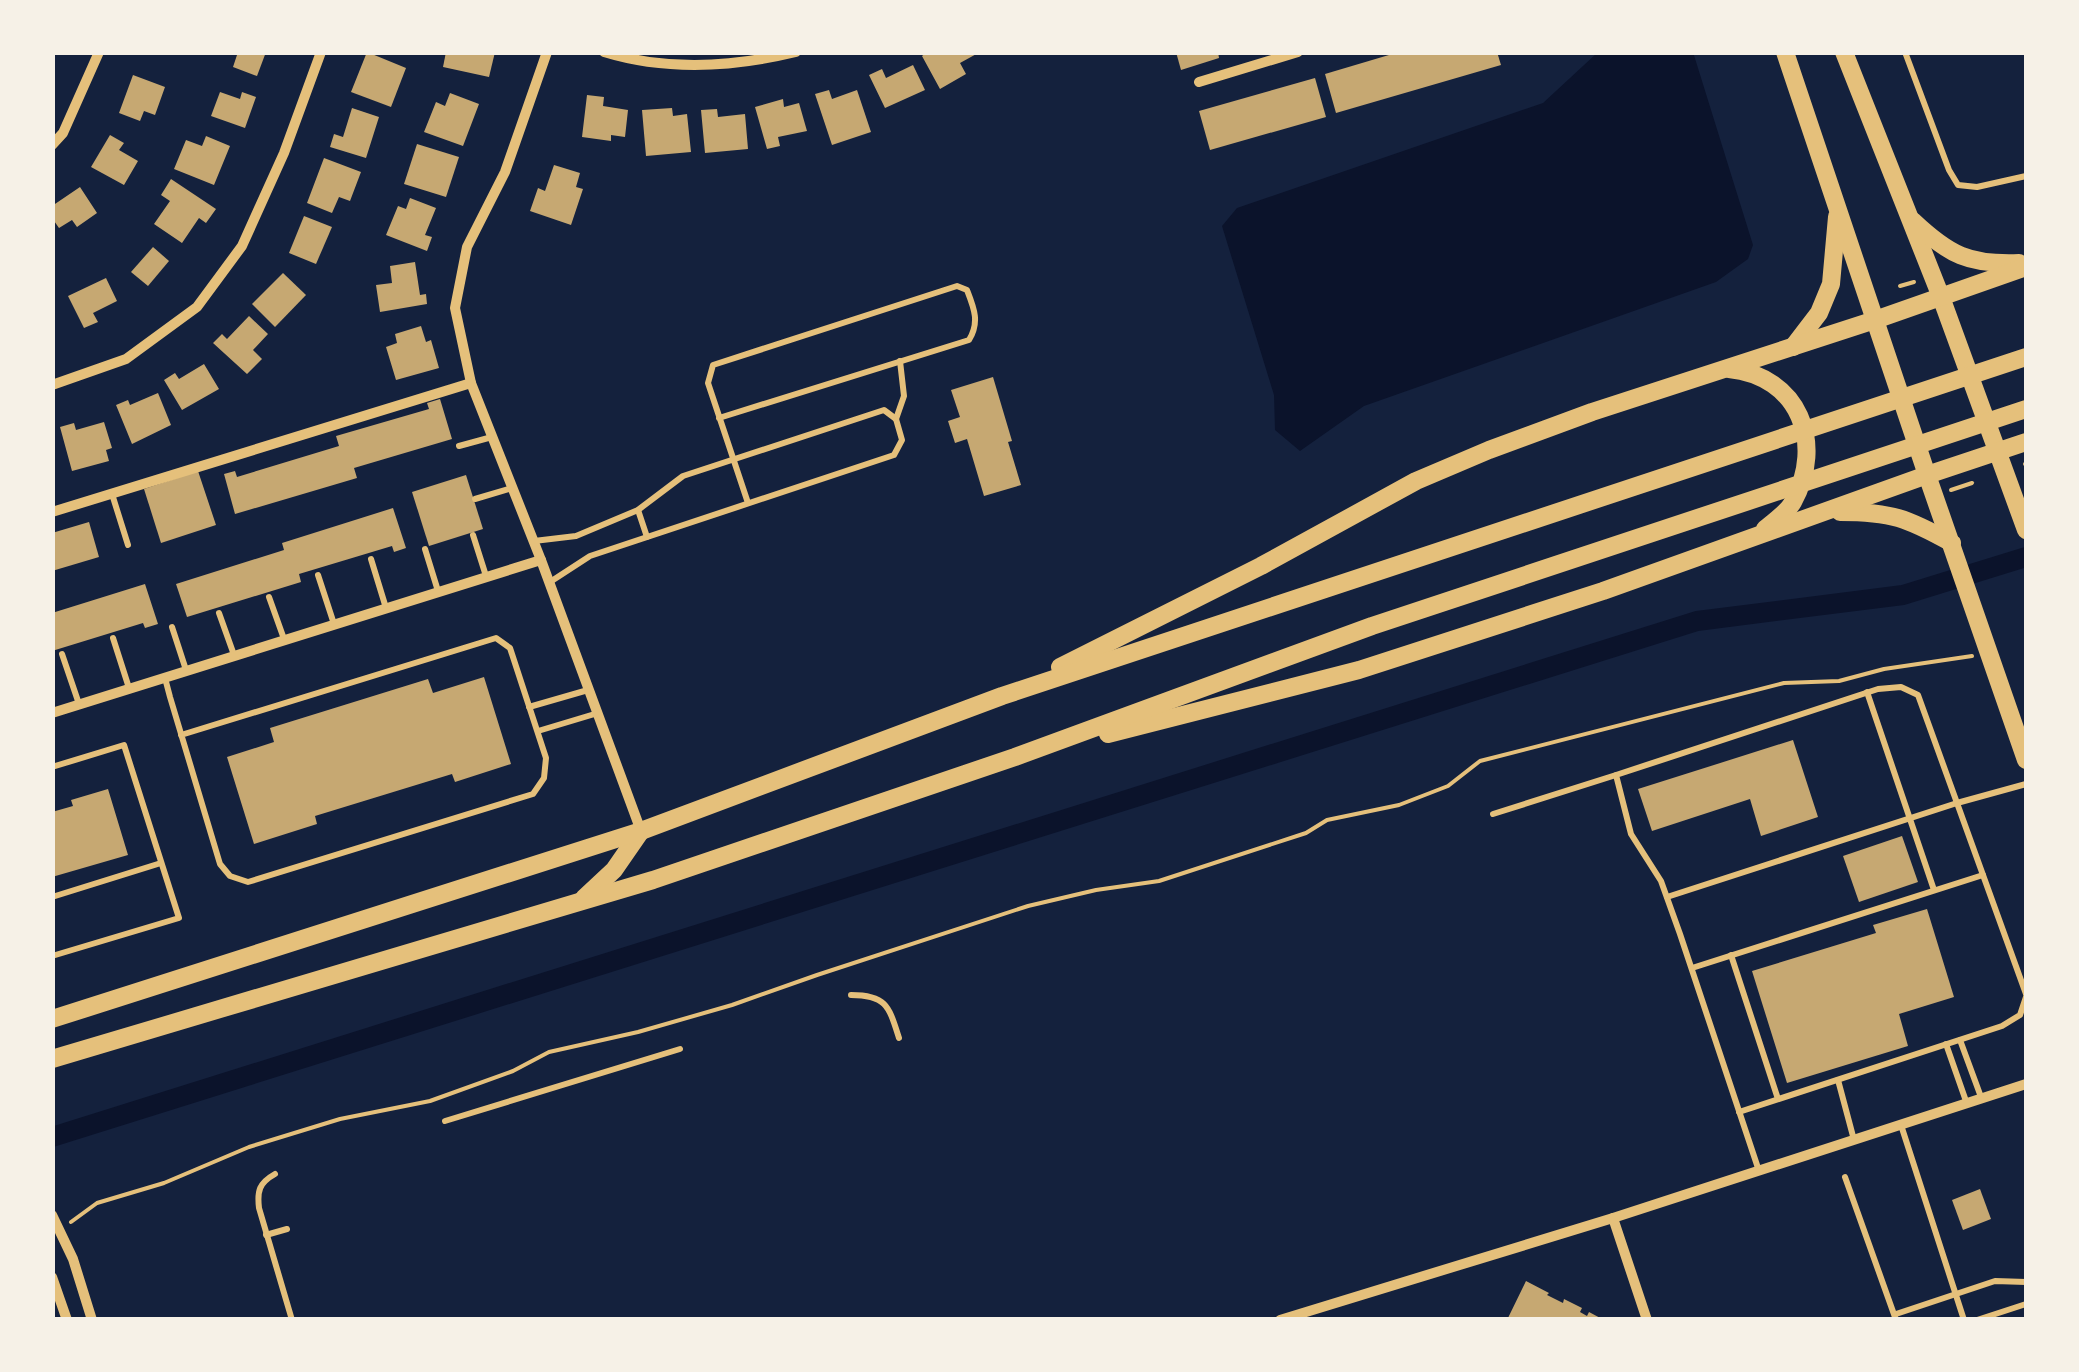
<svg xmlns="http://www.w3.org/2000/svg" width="2079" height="1372" font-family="'Space Grotesk',sans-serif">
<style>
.water{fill:#0b132b}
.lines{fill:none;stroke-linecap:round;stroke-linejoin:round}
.canal{stroke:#0b132b;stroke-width:20}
.building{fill:#c6a872}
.path{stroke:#e5c07b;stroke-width:4}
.service{stroke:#e5c07b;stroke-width:6}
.minor{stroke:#e5c07b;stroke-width:10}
.primary{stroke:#e5c07b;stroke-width:18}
</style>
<rect width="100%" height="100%" fill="#14213d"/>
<path class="water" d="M1693,52l60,193 -5,14 -32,23 -352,124 -64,45 -25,-21 -1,-35 -52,-169 15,-18 306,-105 54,-50z"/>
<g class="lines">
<path class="canal" d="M52,1137l1645,-516 206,-26 123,-38"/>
</g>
<g class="building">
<path d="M238,52h28l-9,24 -24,-9z"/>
<path d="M367,52l39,16 -15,39 -40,-15z"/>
<path d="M446,52h49l-6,25 -46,-10z"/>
<path d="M927,52h53l-20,11 6,11 -26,15 -18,-33z"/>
<path d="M1176,52h42l1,6 -38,12z"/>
<path d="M1399,52h98l4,13 -165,48 -11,-39z"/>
<path d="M913,65l12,25 -40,18 -16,-33 13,-6 4,9z"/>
<path d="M133,75l32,12 -10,28 -11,-4 -4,10 -21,-8z"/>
<path d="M1315,78l11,39 -116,33 -11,-39z"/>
<path d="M829,90l3,9 25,-9 14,42 -39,13 -17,-51z"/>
<path d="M220,92l20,7 2,-7 14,5 -11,31 -34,-12z"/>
<path d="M450,93l29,11 -16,42 -39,-14 12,-30 9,4z"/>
<path d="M587,95l17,2 -1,9 25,4 -3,27 -14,-2v6l-29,-4z"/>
<path d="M783,99l1,8 15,-4 8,28 -29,6 2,9 -13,3 -12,-42z"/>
<path d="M352,108l27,9 -13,41 -36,-11 4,-13 9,3z"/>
<path d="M672,108l1,8 14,-2 4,38 -45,4 -4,-46z"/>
<path d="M717,109l1,8 27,-3 3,35 -43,4 -4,-43z"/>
<path d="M110,135l14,8 -5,7 19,11 -14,24 -33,-18z"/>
<path d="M206,136l24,10 -16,39 -40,-16 12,-29 16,6z"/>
<path d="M417,144l42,13 -13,40 -42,-13z"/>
<path d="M324,158l37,14 -11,29 -11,-4 -7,16 -25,-10z"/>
<path d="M554,165l26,8 -4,14 7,2 -12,36 -41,-14 8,-23 7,3z"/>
<path d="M171,179l45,30 -10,14 -7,-5 -17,25 -28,-19 16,-23 -9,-6z"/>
<path d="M80,187l17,26 -20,14 -5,-7 -13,8 -7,-10v-12z"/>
<path d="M410,198l26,10 -11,27 7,2 -5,14 -41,-16 12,-29 8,3z"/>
<path d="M304,216l28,11 -16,37 -27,-11z"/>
<path d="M153,247l16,14 -21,25 -17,-14z"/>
<path d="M415,262l5,33 6,-1 1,10 -47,8 -4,-27 16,-2 -2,-17z"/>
<path d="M283,273l23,22 -31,32 -23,-23z"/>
<path d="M106,278l11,23 -24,12 5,9 -14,6 -16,-32z"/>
<path d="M249,316l19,18 -15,16 9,9 -15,15 -34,-31 9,-9 5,5z"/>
<path d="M421,326l5,16 5,-2 8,28 -43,12 -10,-33 11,-4 -2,-9z"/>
<path d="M204,364l15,25 -37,21 -18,-30 11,-7 4,6z"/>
<path d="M993,377l19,64 -4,1 13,43 -37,11 -17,-57 -12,4 -7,-22 12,-4 -9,-27z"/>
<path d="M158,393l13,32 -39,19 -16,-39 12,-5 2,5z"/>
<path d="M440,399l12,40 -98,29 3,10 -122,36 -11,-40 11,-3 2,6 102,-31 -3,-10 93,-27 -2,-6z"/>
<path d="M104,422l8,26 -6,2 3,11 -37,10 -12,-44 14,-4 2,7z"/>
<path d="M198,471l18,54 -55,18 -17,-54z"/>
<path d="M466,475l17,54 -54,17 -17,-54z"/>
<path d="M393,508l13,40 -12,4 -2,-6 -93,28 2,8 -114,35 -11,-33 108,-34 -2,-7z"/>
<path d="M89,522l10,35 -47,14v-38z"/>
<path d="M145,584l13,40 -13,4 -2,-5 -91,28v-38z"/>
<path d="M484,677l27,87 -56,18 -3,-8 -137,42 2,8 -63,20 -27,-87 47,-15 -4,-14 158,-49 5,14z"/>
<path d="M1793,740l25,77 -57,19 -11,-37 -98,32 -14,-42z"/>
<path d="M108,789l20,66 -76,22v-65l21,-6 -2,-6z"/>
<path d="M1902,836l16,46 -59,20 -16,-46z"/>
<path d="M1927,909l27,88 -55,17 9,32 -121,37 -35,-112 124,-38 -3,-8z"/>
<path d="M1980,1189l11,30 -28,11 -11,-30z"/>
<path d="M1526,1281l23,12 -2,2 16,8 1,-4 18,9 -2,4 7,4 2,-4 15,8h-97z"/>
</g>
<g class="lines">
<g class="path">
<path d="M1900,286l14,-4"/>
<path d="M2025,464h1"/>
<path d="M1951,490l21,-7"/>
<path d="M71,1222l26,-19 67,-20 85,-36 91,-28 90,-18 83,-30 36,-19 89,-20 94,-27 85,-30 211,-69 68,-16 63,-9 147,-48 21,-13 72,-15 49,-19 32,-25 304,-78 55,-2 45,-12 88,-13"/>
</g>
<g class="service">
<path d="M1905,52l44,118 9,15 19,2 49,-11"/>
<path d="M719,418l250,-78c11,-18 5,-32 -2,-50l-10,-4 -244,79 -5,18 40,120"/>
<path d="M896,419l8,-23 -4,-35"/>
<path d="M459,446l33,-9"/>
<path d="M112,494l16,51"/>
<path d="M475,499l37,-11"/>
<path d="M638,510l9,27"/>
<path d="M473,535l13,41"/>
<path d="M534,541l42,-5 62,-26 45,-34 201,-66 12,9 6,21 -8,15 -304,101 -40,26"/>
<path d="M425,549l13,42"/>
<path d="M371,559l15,49"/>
<path d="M318,575l16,49"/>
<path d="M269,597l15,42"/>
<path d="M219,613l15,42"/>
<path d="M172,627l14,43"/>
<path d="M113,638l16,50"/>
<path d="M62,654l17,50"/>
<path d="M165,678l5,19 50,167 10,12 18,6 285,-88 11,-16 2,-20 -36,-110 -14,-10 -315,97"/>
<path d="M1867,692l67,198"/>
<path d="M529,707l59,-17"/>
<path d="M538,731l60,-18"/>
<path d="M52,767l72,-22 55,173 -127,38"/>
<path d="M1493,814l123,-39"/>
<path d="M52,897l109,-34"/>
<path d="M1667,897l290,-94 69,-19"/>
<path d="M1731,955l47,144"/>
<path d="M1692,968l291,-93"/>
<path d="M851,995c36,0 38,12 48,43"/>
<path d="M1960,1040l21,57"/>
<path d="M1946,1044l21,60"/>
<path d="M1838,1080l16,60"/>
<path d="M1739,1112l263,-86 18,-11 6,-18"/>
<path d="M445,1121l235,-72"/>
<path d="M1901,1125l63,195"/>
<path d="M1759,1171l-79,-237 -19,-53 -30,-47 -15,-59 262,-86 23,-2 17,8 108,299"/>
<path d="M275,1174c-16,9 -18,17 -16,34l33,112"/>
<path d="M1845,1177l51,143"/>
<path d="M266,1235l21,-6"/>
<path d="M1896,1314l99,-33 31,1"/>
<path d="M1977,1320l49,-16"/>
</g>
<g class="minor">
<path d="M547,52l-42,120 -38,75 -12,61 16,75 70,177 100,271"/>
<path d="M604,52c62,19 130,15 192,0"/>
<path d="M1199,82l99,-30"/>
<path d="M52,145l11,-12 36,-81"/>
<path d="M52,385l74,-26 71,-52 45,-61 42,-93 37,-101"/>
<path d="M52,512l419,-129"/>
<path d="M52,713l489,-153"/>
<path d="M52,1215l21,44 19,61"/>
<path d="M1613,1218l34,102"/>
<path d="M52,1277l15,43"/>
<path d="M1280,1320l333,-102 413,-134"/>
</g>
<g class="primary">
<path d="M1785,52l142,423 99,285"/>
<path d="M1844,52l97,245 85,233"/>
<path d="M1913,221c36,34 56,44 106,42"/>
<path d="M1793,347l26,-34 12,-29 6,-67"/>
<path d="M1729,369c70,7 96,74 64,133 -6,11 -19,19 -28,27"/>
<path d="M1840,512c52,0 67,6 112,31"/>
<path d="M1060,667l201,-101 155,-85 73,-31 103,-38 283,-92 151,-53"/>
<path d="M1108,734l251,-64 244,-79 324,-116 99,-33"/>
<path d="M584,898l30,-28 27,-39"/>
<path d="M52,1019l589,-188 361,-135 1024,-339"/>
<path d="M52,1059l601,-179 362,-123 357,-131 654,-217"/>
</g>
</g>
<rect width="2079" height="1372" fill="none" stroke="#f6f1e7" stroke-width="110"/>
</svg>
